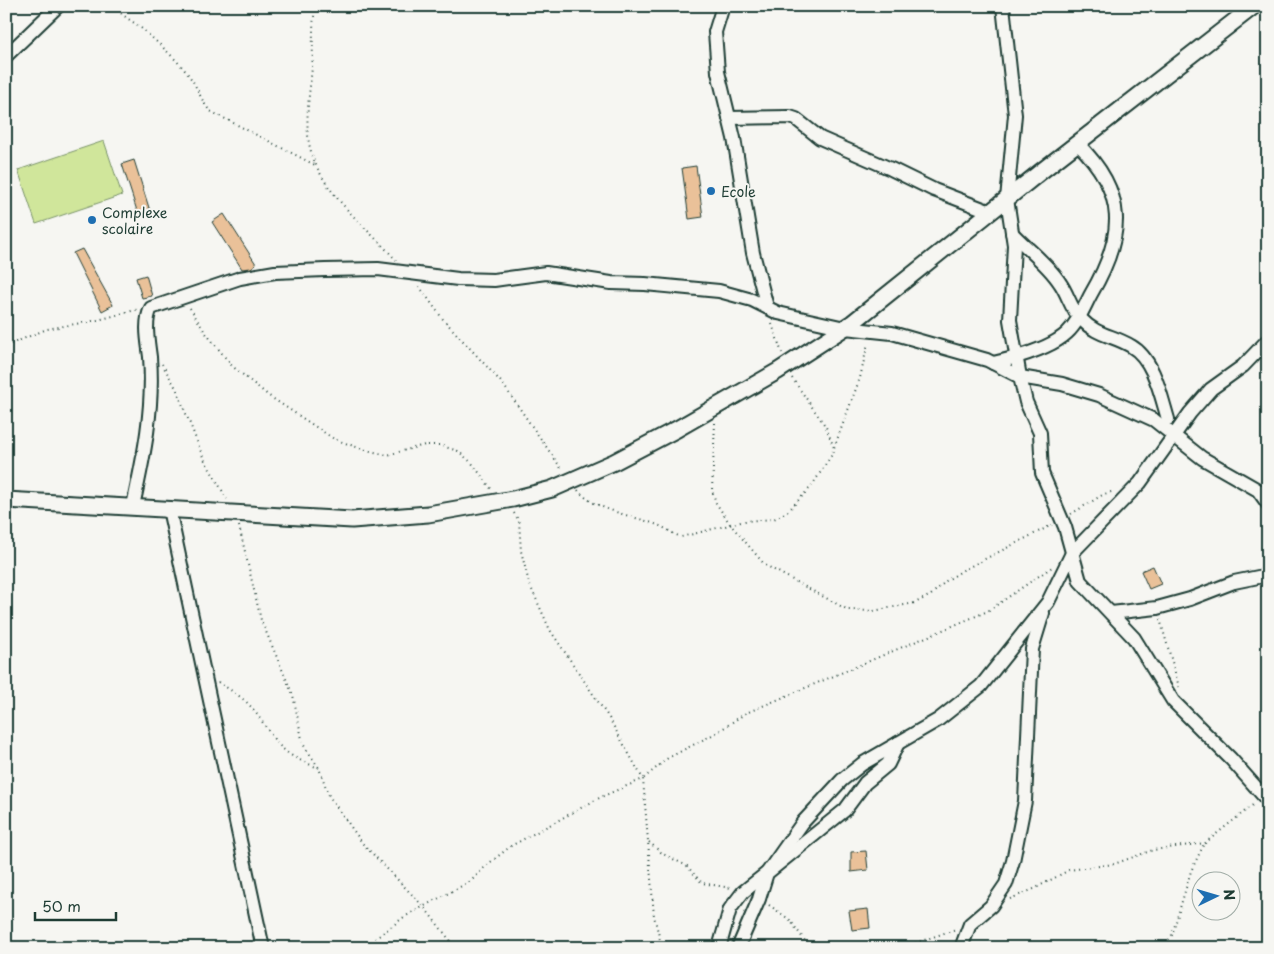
<svg xmlns="http://www.w3.org/2000/svg" width="1274" height="954" font-family="'Playpen Sans',sans-serif">
<style>
.green{fill:#d0e69b;stroke:#789268}
.building{fill:#eac199;stroke:#1f3d34}
.lines{fill:none;stroke-linecap:round;stroke-linejoin:round}
.minor-casing{stroke:#1f3d34;stroke-width:16}
.tertiary-casing{stroke:#1f3d34;stroke-width:19}
.path{stroke:#1f3d34;stroke-width:2;stroke-dasharray:1 4;stroke-linecap:butt}
.minor{stroke:#f6f6f2;stroke-width:12}
.tertiary{stroke:#f6f6f2;stroke-width:15}
.poi-dot{fill:#1f6fb2;stroke:#f6f6f2;stroke-width:2}
.labels{text-anchor:middle;dominant-baseline:central;stroke-width:4;stroke-linejoin:round;paint-order:stroke}
.poi-label{font-size:14px;fill:#1f3d34;stroke:#f6f6f2;text-anchor:start}
</style>
<rect width="100%" height="100%" fill="#f6f6f2"/>
<filter id="ink" filterUnits="userSpaceOnUse"><feTurbulence type="fractalNoise" baseFrequency=".02" numOctaves="2"/><feDisplacementMap in="SourceGraphic" scale="10" xChannelSelector="R" yChannelSelector="G"/><feConvolveMatrix kernelMatrix="1 2 1 2 8 2 1 2 1" color-interpolation-filters="sRGB"/></filter>
<g filter="url(#ink)">
<path class="green" d="M104,141l18,54 -86,29 -18,-54z"/>
<g class="building">
<path d="M134,160l16,51 -12,3 -16,-50z"/>
<path d="M696,166l7,51 -14,2 -7,-51z"/>
<path d="M224,214l32,50 -5,4 -9,1 -30,-47z"/>
<path d="M82,249l31,56 -11,6 -29,-58z"/>
<path d="M146,275l6,21 -10,2 -6,-20z"/>
<path d="M1153,566l8,18 -12,5 -8,-18z"/>
<path d="M866,851l2,19 -17,2v-20z"/>
<path d="M868,909l2,19 -18,2 -3,-19z"/>
</g>
<g class="lines">
<defs>
<g id="minor">
<path d="M723,6l-8,26 3,40 16,66 19,115 14,54"/>
<path d="M1003,6l12,109 -8,84 7,46 -4,75 10,57 6,25 14,31 2,40 23,54 15,54 54,57 39,63 58,58 37,42"/>
<path d="M6,56l52,-50"/>
<path d="M729,118l61,-1 6,2 24,19 71,31 43,21 57,22"/>
<path d="M1012,233c15,16 36,31 48,50 8,11 11,27 21,36 16,17 32,16 50,27 23,13 30,50 37,73"/>
<path d="M993,363c22,-5 57,-14 74,-30 11,-10 17,-26 24,-39 34,-58 37,-101 -14,-151"/>
<path d="M133,506c11,-50 21,-98 17,-149 -2,-16 -6,-35 1,-49l89,-30 35,-6 50,-2 53,-1 80,10 36,1 52,-7 65,10 34,1 74,7 33,9 26,13 67,15 47,5 95,27 33,17 42,7 37,11 55,25 48,38 56,32 10,14"/>
<path d="M169,509l94,439"/>
<path d="M1111,613l46,-5 33,-9 44,-17 34,-7"/>
<path d="M719,948l11,-39 13,-17 24,-19 36,-51 39,-42 20,-16 76,-44 43,-34 67,-84 24,-49 68,-70 50,-70 21,-24 32,-23 25,-26"/>
<path d="M738,948l21,-49 8,-26 78,-63 20,-27 23,-19 10,-21"/>
<path d="M961,948l9,-24 21,-18 15,-22 7,-23 12,-60 7,-152 11,-36"/>
</g>
<path id="tertiary" d="M6,500l346,20 76,-6 85,-15 39,-10 62,-27 63,-33 101,-58 74,-48 187,-150 215,-167"/>
</defs>
<use href="#minor" class="minor-casing"/>
<use href="#tertiary" class="tertiary-casing"/>
<g class="path">
<path d="M114,6c8,10 17,14 27,22 16,14 37,32 49,49 8,11 11,24 20,34l105,54"/>
<path d="M316,6c-5,19 -2,41 -4,61 -2,22 -6,45 -4,68 4,51 56,89 88,125"/>
<path d="M419,286l23,32 60,65 61,88"/>
<path d="M190,308l15,24 27,34 37,30 65,43 28,10 25,6 38,-10h14l19,6 14,12 20,27"/>
<path d="M772,324l10,29"/>
<path d="M6,346l41,-17 51,-9 41,-11"/>
<path d="M162,364l14,24 27,69 24,42"/>
<path d="M792,378l34,49 8,21"/>
<path d="M715,423l-3,67 4,13 14,21 35,41 83,45 25,1 42,-8 16,-8 15,-14 17,-11 89,-45"/>
<path d="M578,490c16,21 59,26 82,36 7,3 13,8 21,11l64,-16 29,-2 14,-8 23,-24 20,-31 29,-78 8,-35"/>
<path d="M514,513l5,8 2,30 8,32 21,47 59,88 34,61 11,137 8,32"/>
<path d="M1071,514l33,-20 11,-3"/>
<path d="M239,526l22,94 32,75 10,49 16,24 10,28 34,48 61,63 32,41"/>
<path d="M1160,619l19,68"/>
<path d="M218,682c12,8 25,15 34,26 26,33 22,44 67,60"/>
<path d="M649,842l14,12 24,12 15,17 29,5"/>
<path d="M1010,899l24,-10 35,-19 45,-6 39,-14 52,-7 49,-39"/>
<path d="M769,905l21,15 20,28"/>
<path d="M363,948l41,-31 67,-36 16,-16 24,-19 90,-49 42,-18 25,-21 48,-25 30,-20 242,-102 64,-44"/>
<path d="M901,948l55,-19"/>
<path d="M1163,948l9,-13 19,-64 13,-27"/>
</g>
<use href="#minor" class="minor"/>
<use href="#tertiary" class="tertiary"/>
</g>
</g>
<g class="poi-dot">
<circle cx="711" cy="191" r="5"/>
<circle cx="92" cy="220" r="5"/>
</g>
<g class="labels">
<g class="poi-label">
<text x="721" y="191">Ecole</text>
<text x="102" y="212">Complexe<tspan x="102" dy="16">scolaire</tspan></text>
</g>
</g>
<rect width="1274" height="954" fill="none" stroke="#f6f6f2" stroke-width="25"/>
<rect x="12" y="12" width="1249" height="929" fill="none" stroke="#1f3d34" stroke-width="2" filter="url(#ink)"/>
<g transform="translate(1216 896) rotate(85)"><circle r="24" fill="#f6f6f2" stroke="#a0aca6"/>
<path d="M0-4L9 19L0 12L-9 19Z" fill="#1f6fb2"/>
<text y="-8" font-size="14" font-weight="bold" text-anchor="middle" fill="#1f3d34">N</text>
</g>
<path d="M35 912v8h81v-8" fill="none" stroke="#1f3d34" stroke-width="2.5"/>
<text x="42" y="912" font-size="15" fill="#1f3d34" stroke="#f6f6f2" stroke-width="4" paint-order="stroke">50 m</text>
</svg>
